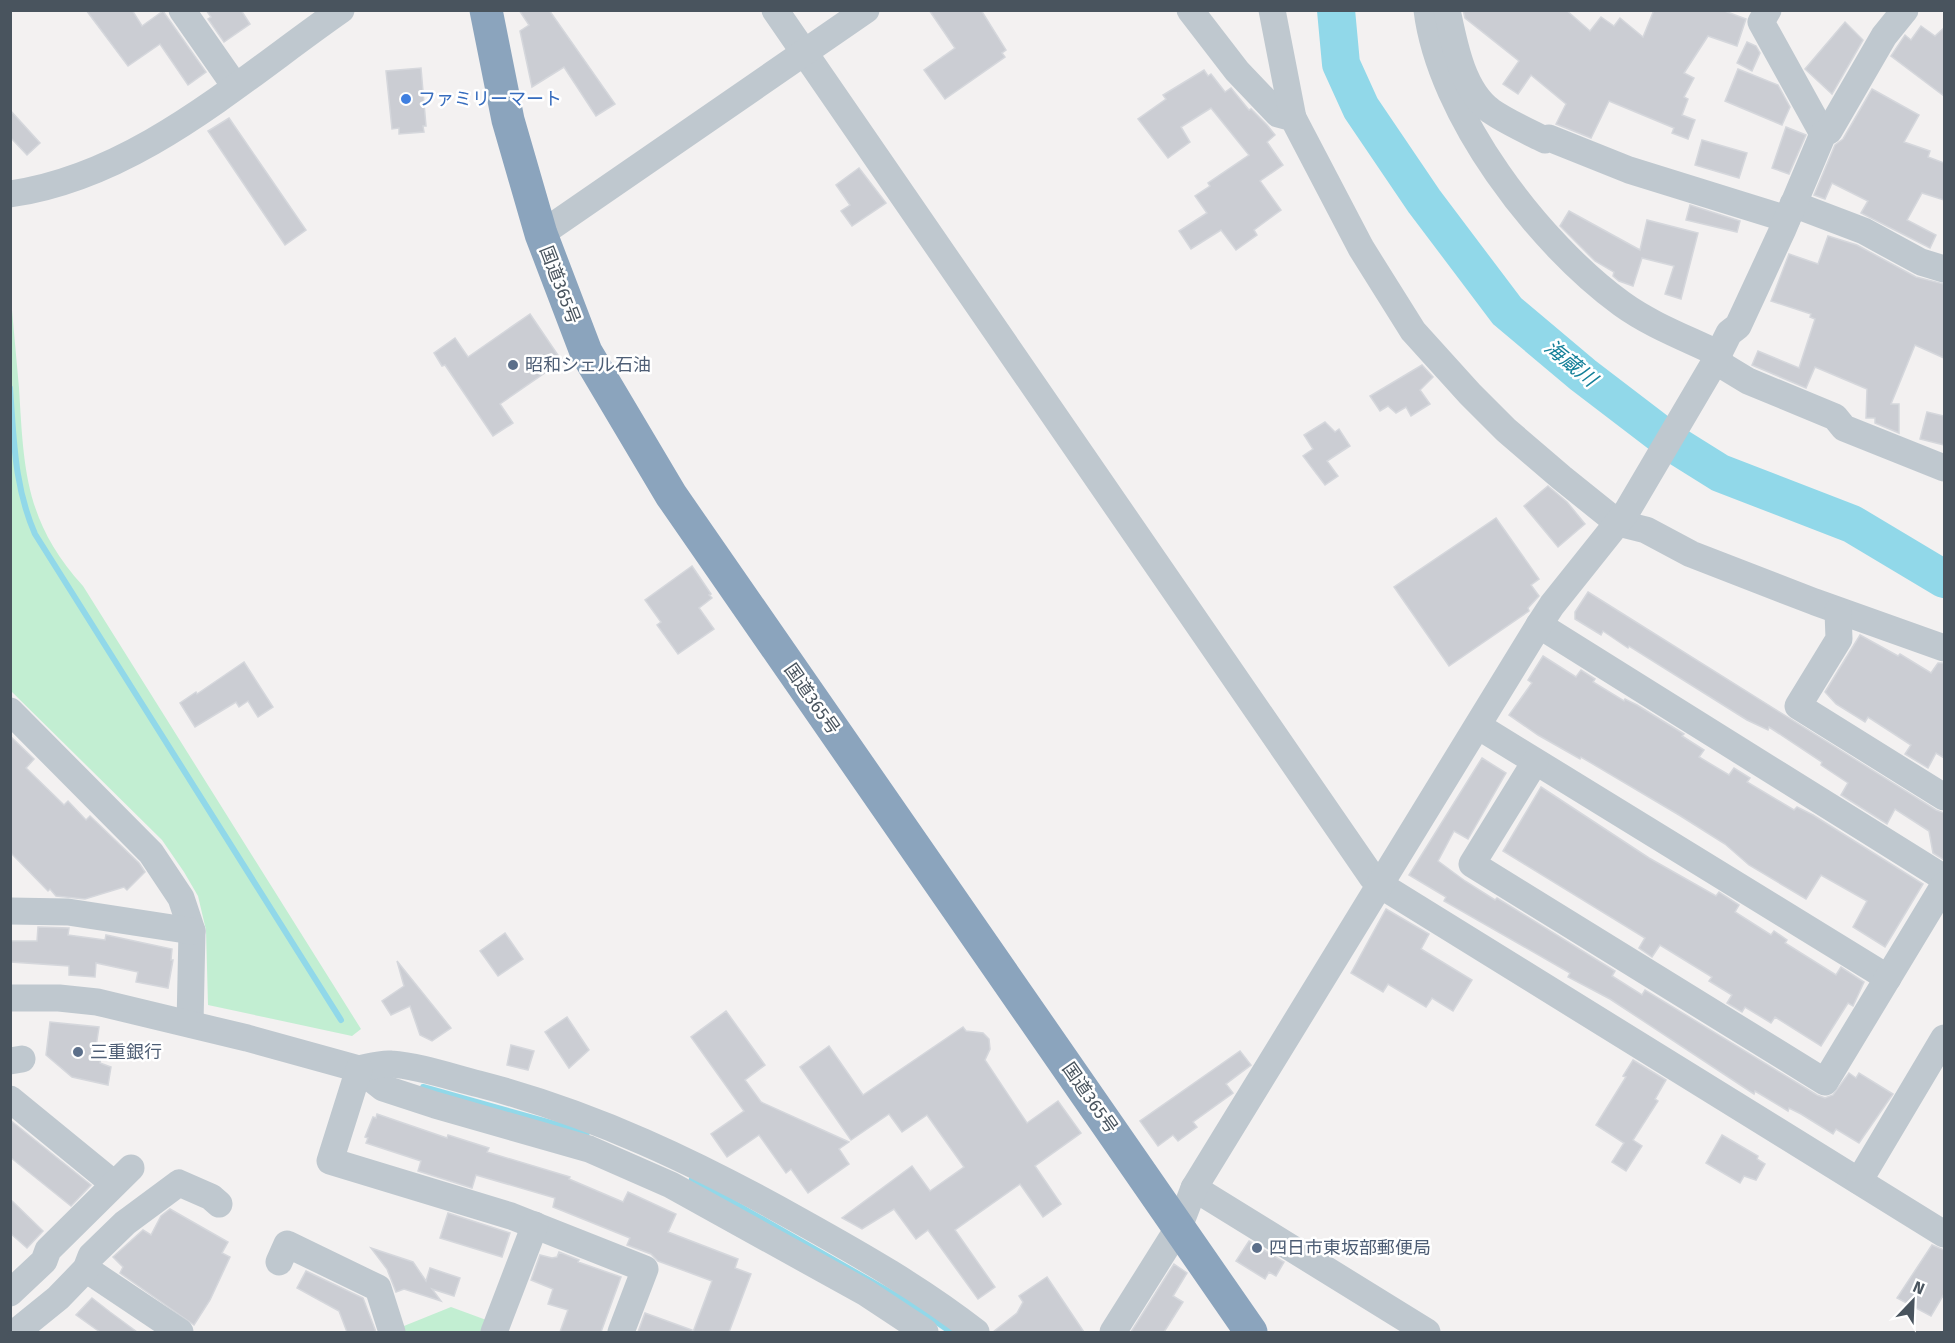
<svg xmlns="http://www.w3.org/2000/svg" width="1955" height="1343" font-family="'Fira Sans','Noto Sans JP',sans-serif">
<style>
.green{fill:#c2eed2}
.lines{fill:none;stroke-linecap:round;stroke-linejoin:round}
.stream{stroke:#91d8e9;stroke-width:6}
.river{stroke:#91d8e9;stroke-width:38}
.building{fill:#cbcdd3;stroke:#d5d7dc;stroke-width:1.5}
.minor{stroke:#bfc8cf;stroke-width:27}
.highway{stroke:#8ba4bd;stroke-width:33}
.shop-dot{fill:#3f7fe0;stroke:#fff;stroke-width:2}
.service-dot{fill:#5c6f8a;stroke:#fff;stroke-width:2}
.labels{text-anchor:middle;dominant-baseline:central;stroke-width:5;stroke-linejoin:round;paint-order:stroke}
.shop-label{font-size:18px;fill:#366cbe;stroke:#fff;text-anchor:start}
.street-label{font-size:18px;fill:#49545e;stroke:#fff}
.service-label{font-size:18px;fill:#4e5e75;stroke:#fff;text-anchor:start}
.water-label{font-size:20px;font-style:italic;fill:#137f98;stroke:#fff}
</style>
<rect width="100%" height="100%" fill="#f3f1f1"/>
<g class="green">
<path d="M10,288c3,33 6,67 9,100 5,82 6,134 64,198l278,443 -9,7 -144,-31 -2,-75 -8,-34 -14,-24 -22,-32 -151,-149z"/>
<path d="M451,1307l38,14 -4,11h-85l-1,-4z"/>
</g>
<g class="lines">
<g class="stream">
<path d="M10,388c4,51 4,98 25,146l306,486"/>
<path d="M423,1087l164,46"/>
<path d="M692,1179l219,125 40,28"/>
</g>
<path class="river" d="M1336,10l5,54 20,44 63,93 83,110 76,64 89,68 48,30 132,51 92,55"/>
</g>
<g class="building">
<path d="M86,10h46l10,16 21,-15 43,61 -18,13 -28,-41 -32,22z"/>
<path d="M206,10h35l9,14 -26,18 -16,-23 3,-2z"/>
<path d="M519,10h30l66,94 -19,12 -32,-49 -32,20 -12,-56 9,-6z"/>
<path d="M929,10h52l25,40 -4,3 3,4 -60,42 -21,-29 31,-22z"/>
<path d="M1463,10h103l24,21 11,-14 13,9 6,-8 23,19 11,-27h68l24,9 -9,27 -29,-10 -24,37 10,5 -10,19 4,2 -6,16 13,5 -7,19 -16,-6 2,-5 -65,-27 -18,37 -35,-14 10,-20 -35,-29 -13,19 -15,-10 16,-23 -54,-43z"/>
<path d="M1845,22l18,18 -31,54 -27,-25z"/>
<path d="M1921,26l14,10 9,-8v68l-53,-40 14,-21 6,5z"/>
<path d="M1747,42l9,4 4,7 -8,18 -15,-8z"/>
<path d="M421,68l5,58h-3l1,6 -25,2v-6l-7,1 -6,-58z"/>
<path d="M1738,69l40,16 12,22 -8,18 -57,-24z"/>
<path d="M1204,70l4,6 3,-2 14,18 6,-4 18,22 2,-1 16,16 8,10 -8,7 16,23 -23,16 21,29 -27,20 3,5 -21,15 -15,-20 -30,19 -12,-18 28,-18 -12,-17 15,-10 -2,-3 41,-28 -38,-47 -30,19 9,15 -22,16 -30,-39 28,-20 -3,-4z"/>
<path d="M1872,89l47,26 -15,27 26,9 -2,6 16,6v37l-22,-7 -15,27 29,15 -6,13 -69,-35 7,-12 -36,-18 -7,16 -11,-4 21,-50 8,-6z"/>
<path d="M10,110l30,33 -13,12 -17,-18z"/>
<path d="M229,118l77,112 -21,15 -77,-114z"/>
<path d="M1786,127l20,8 -17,39 -17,-6z"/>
<path d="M1702,140l45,13 -8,25 -44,-13z"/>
<path d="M859,168l27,35 -34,23 -11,-15 9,-6 -14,-20z"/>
<path d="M1690,205l50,16 -3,11 -51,-12z"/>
<path d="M1569,211l71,39 7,-30 51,13 -17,66 -16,-5 9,-28 -32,-8 -9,28 -14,-5 -6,-5 1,-4 -19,-11 -35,-35z"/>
<path d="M1828,236l29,9 59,32 28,7v74l-29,-13 -24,59h8v29l-24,-10v-5h-9l1,-29 -52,-22 -9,21 -54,-23 6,-14 41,17 16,-49 -5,-2 1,-3 -40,-13 18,-47 29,10z"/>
<path d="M530,314l32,47 -62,43 13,19 -20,13 -48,-71 -3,1 -8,-13 21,-15 13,19z"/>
<path d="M1422,365l11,12 -13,13 10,14 -19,12 -5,-9 -10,6 -8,-7 -8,5 -10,-15z"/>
<path d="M1927,412l17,4v29l-24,-6z"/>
<path d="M1325,422l10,10 4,-3 11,17 -23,15 11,15 -13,9 -22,-29 10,-7 -9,-14z"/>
<path d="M1548,486l19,16 18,22 -27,23 -34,-41z"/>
<path d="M1496,518l43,61 -8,6 8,11 -11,12 1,3 -80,55 -55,-79z"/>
<path d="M692,566l19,28 -2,1 3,3 -13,10 15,21 -36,25 -21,-29 4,-3 -16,-22z"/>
<path d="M1588,592l348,218 8,3v47l-11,-7 -4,-22 -34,-22 -8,15 -46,-29 7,-12 -27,-18 1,-3 -53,-35 -1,3 -21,-10 -118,-74 -1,2 -25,-17 -2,4 -26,-16v-7z"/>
<path d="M1860,635l38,21 2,-2 31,19 7,-10h6v95l-8,-5 -8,15 -23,-14 6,-9 -43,-28 -3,5 -29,-18 -11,-12z"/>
<path d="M1543,656l33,21 5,-7 14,9 -2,3 31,19 1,-2 12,6 47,29 -2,2 22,14 -5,7 30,18 5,-7 16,10 -3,4 47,28 3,-3 16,8 110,69 -38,63 -32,-20 14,-26 -46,-26 -15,24 -57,-34 -24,-21 -46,-29 -98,-58 -1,2 -42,-24 -29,-20 23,-32 -4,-3z"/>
<path d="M244,662l29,45 -15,10 -10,-16 -9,6 -3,-5 -41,25 -15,-24 16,-11 1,2z"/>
<path d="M10,736l24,23 -8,9 38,37 4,-4 18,19 4,-4 49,47 6,9 -18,18 -3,-3 -39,12 -29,-3 -6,-7 -2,2 -38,-39z"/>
<path d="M1482,758l24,15 -38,66 -14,-8 -16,30 27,20 30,19 2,-2 118,73 -3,5 30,19 3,-5 172,105 8,3 8,-3 16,-22 7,5 3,-5 34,21 -34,49 -23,-14 -3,5 -32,-20 -12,-6 -1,3 -33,-20 -1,3 -144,-95 -42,-22 2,-4 -126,-72 2,-4 -37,-22z"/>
<path d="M1541,787l108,71 67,38 3,-4 20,13 -4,7 36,23 3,-4 13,9 -2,3 51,32 5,-8 23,15 -11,24 -5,-3 -27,43 -46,-29 -4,6 -26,-16 -3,5 -15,-9 5,-8 -23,-14 3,-4 -52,-32 -8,12 -13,-9 6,-10 -142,-87z"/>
<path d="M1386,909l43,25 -8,15 51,31 -19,31 -21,-13 -6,9 -38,-23 -5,8 -32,-19z"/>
<path d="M38,927l31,1 -1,7 37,5 1,-5 66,14 -1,11h2l-5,28 -32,-6 2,-10 -42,-9 -1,14 -26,-2v-9l-58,-4 -1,-21h27z"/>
<path d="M505,933l18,26 -25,17 -18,-25z"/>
<path d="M397,961l54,67 -19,13 -12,-6 -10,-29 -19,9 -9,-14 22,-15z"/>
<path d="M726,1011l39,54 -20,15 16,22 88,40 -10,7 10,15 -41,29 -17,-24 -5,4 -27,-38 -32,22 -16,-23 33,-23 -53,-74z"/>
<path d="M567,1017l22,33 -20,18 -24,-36z"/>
<path d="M50,1022l49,5 -3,20 6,1 -2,15 11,4 -3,18 -36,-8 -26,-22z"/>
<path d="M963,1027l3,4 17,2 6,6 1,10 -5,11 42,63 31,-22 23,32 -46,33 26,38 -18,13 -23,-33 -65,46 40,57 -17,12 -50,-69 -12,9 -22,-30 -32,20 -20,-11 70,-52 18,25 34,-24 -37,-52 -25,17 -13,-18 -38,26 -51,-73 29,-21 34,49z"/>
<path d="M511,1045l23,6 -6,19 -21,-5z"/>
<path d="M1240,1051l11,14 -25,19 7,9 -40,29 4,5 -19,14 -5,-6 -15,11 -18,-25z"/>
<path d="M1633,1060l33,20 -11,19 3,2 -25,39 9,6 -16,25 -14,-9 12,-19 -28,-18 30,-48 -3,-1z"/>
<path d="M377,1114l70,24 1,-3 41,13 -2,4 83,25 -1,2 54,23 5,-10 48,22 -8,18 70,27 -3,9 16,6 -22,58h-36l19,-51 -54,-20 -7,-7 -24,-9 3,-7 -77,-31 2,-9 -79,-23 -4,13 -54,-17 3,-10 -55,-18 2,-5 -3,-1 8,-20 3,1z"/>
<path d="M10,1120l81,65 -20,21 -61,-49z"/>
<path d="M1722,1135l36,21 -1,3 8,5 -9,16 -12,-4 -4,7 -34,-20z"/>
<path d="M10,1199l33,32 -16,17 -17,-15z"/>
<path d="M170,1209l58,33 -6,11 8,4 -20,43 -16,25 -74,-52 3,-6 -10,-10 30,-27 8,5 10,-19z"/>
<path d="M448,1213l62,20 -8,24 -62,-19z"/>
<path d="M1249,1241l35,21 -8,14 -7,-4 -4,7 -29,-18z"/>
<path d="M1932,1245l12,5v44l-13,22 -34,-18z"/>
<path d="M371,1248l42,14 13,19 4,-13 30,10 -6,18 -22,-7 9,12 -37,-12 -8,3 -9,-23z"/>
<path d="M559,1252l20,8 -1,2 43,15 -20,55h-41l8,-22 -20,-6 5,-15 -22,-9 9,-25 12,3 5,-1z"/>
<path d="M1174,1264l13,9 -14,23 10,6 -19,30h-33z"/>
<path d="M306,1271l57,27 13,34h-29l-8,-21 -42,-23z"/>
<path d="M1047,1277l37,55h-91l24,-19 6,-11 -4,-6z"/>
<path d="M92,1298l18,14 27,20h-37l-24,-17z"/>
<path d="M645,1313l47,17v2h-54z"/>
</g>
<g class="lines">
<g class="minor">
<path d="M182,10l53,76"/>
<path d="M775,10l597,867 10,9 562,348"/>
<path d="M1190,10l47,61 41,43 15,4 68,130 52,83 57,63 36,36 56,48 56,45 28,7 45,24 124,48 129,46"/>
<path d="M1272,10l21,108"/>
<path d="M1427,10c13,105 111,233 195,294 29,21 64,34 97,50"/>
<path d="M1447,10c7,33 15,80 44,101 16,11 36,20 54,29l4,-2 80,32 158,49"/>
<path d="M1768,10l-7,12 62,112"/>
<path d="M10,194c127,-18 229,-113 331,-184"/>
<path d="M1793,204l71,27 57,31 23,7"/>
<path d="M541,234l325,-224"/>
<path d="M1715,361l33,20 87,36 9,11 100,40"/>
<path d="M1838,611l1,28 -41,67 146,91"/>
<path d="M1539,625l405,253"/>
<path d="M10,711l141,142 30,45 11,33 -2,93"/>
<path d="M1478,726l410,252"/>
<path d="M1535,762l-63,102 353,218 119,-197"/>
<path d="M10,911l58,1 124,19"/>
<path d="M10,998h49l38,4 150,36 112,31 24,19 52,17 154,44 82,36 195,108 59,39"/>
<path d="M10,1061l12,-2"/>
<path d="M359,1069c10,-2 22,-6 32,-5 29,2 60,13 88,20 115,30 218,79 321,137 61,34 121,68 176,111"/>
<path d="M359,1069l-29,92 181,55 134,53 -24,63"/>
<path d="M10,1099l104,85"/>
<path d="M1859,1181l85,-143"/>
<path d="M1194,1188l233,144"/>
<path d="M279,1262l8,-18 91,44 14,44"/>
<path d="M86,1269l94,63"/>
<path d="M10,1293l34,-32 4,-11 83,-82"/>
<path d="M16,1332l42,-34 28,-29 5,-13 34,-33 54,-40 32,14 8,7"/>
<path d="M494,1332l41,-107"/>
<path d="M1113,1332l66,-105 15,-39 345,-563 13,-20 75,-94 86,-146 16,-32 9,-7 45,-97 40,-95 6,-3 55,-95 21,-26"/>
</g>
<path class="highway" d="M486,10l22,110 33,114 45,118 85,143 580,837"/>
</g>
<circle class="shop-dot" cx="406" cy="99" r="6"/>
<g class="service-dot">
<circle cx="513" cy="365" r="6"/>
<circle cx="78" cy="1052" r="6"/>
<circle cx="1257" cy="1248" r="6"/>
</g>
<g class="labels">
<g class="shop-label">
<text x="418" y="99">ファミリーマート</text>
</g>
<g class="street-label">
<text transform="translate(560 285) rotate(69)">国道365号</text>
<text transform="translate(812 699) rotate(55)">国道365号</text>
<text transform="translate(1090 1098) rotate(55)">国道365号</text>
</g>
<g class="service-label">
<text x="525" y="365">昭和シェル石油</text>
<text x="90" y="1052">三重銀行</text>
<text x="1269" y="1248">四日市東坂部郵便局</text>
</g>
<g class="water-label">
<text transform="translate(1571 363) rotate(39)">海蔵川</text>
</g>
</g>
<rect width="1955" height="1343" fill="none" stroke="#49545e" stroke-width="24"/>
<g transform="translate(1913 1301) rotate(23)" stroke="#ffffff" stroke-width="4.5" paint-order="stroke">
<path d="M0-4.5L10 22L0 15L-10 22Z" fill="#49545e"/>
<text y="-9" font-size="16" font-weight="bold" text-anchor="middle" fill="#49545e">N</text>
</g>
</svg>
